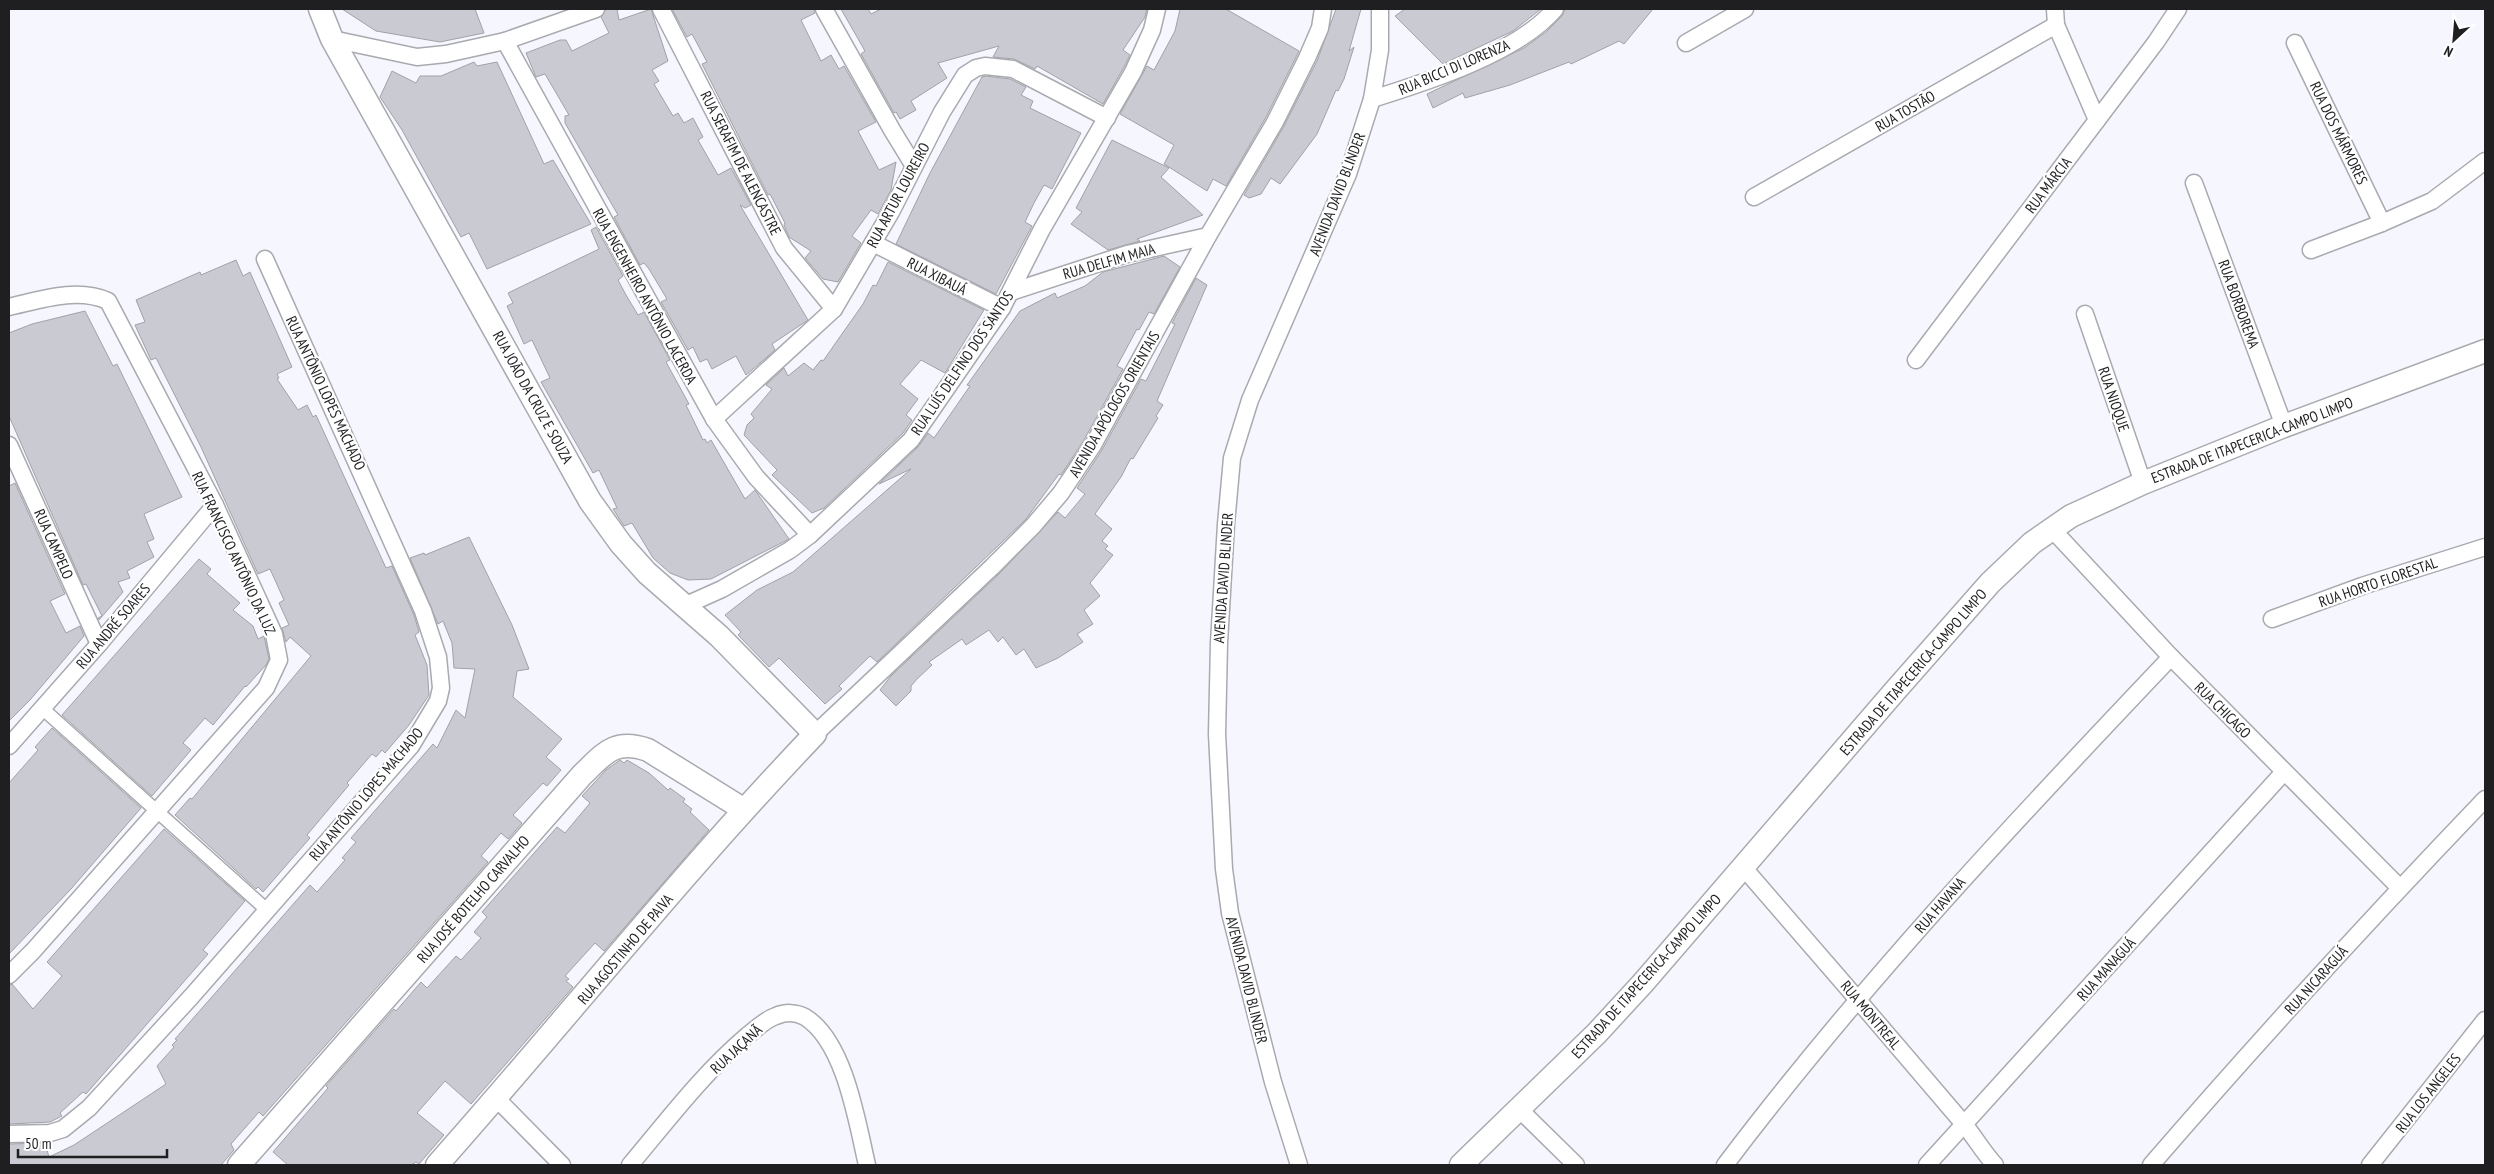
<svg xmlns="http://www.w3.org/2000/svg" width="2494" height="1174" font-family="'PT Sans Narrow',sans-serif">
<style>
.building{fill:#cacbd2;stroke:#a1a2a8}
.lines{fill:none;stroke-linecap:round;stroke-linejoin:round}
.pedestrian-casing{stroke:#a9aab0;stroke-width:15}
.minor-casing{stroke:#a9aab0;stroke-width:19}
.secondary-casing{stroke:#a9aab0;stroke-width:25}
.pedestrian{stroke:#fff;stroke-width:12}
.minor{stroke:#fff;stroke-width:16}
.secondary{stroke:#fff;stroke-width:22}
.labels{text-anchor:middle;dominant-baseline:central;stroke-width:4.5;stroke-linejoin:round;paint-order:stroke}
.street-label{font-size:15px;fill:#1f1f22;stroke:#fff}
</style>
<rect width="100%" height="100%" fill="#f6f7fe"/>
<g class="building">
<path d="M342,9h133l9,24 -44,9 -64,-11z"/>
<path d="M606,9h11l2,11 32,-11 17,52 -16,9 7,11 -5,3 19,32 5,-3 6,10 9,-5 10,19 -5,3 20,35 13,-7 20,37 -6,3 -5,-3 68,115 -36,24 3,6 -29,25 -10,-19 -24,13 -5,-10 -7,3 -7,-15 -5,3 -27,-48 6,-3 -18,-30 -5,-6 -4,2 -26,-48 4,-2 -53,-92v-7l4,-1 -24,-41 -9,3 -10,-24 34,-13h6l6,11 37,-18 -8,-16z"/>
<path d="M672,9h142l1,4 -14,7 20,41 10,-6 8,14 5,-3 32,56 -18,9 21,39 17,-8 -5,28 -13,24 -7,-4 -19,26 9,7 -23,39 -15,-3 -18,-21 6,-7 -22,-14 -5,-12 1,-2 -15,-29 -2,1 -66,-131 5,-2 -15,-28 -5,3z"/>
<path d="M841,9h27l3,5 10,-5h266l-2,8 -22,33 7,5 -6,12 -21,37 -66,-38 -2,3 -21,-10 -21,-2 6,-11 -61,17 9,15 -36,23 5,9 -16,9 -4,-7 -2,1 -33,-59 4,-3z"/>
<path d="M1180,9h46l73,42 -33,66 -40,69 -13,-7 -6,12 -43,-27 10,-19 -54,-31 27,-48 7,4 21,-39z"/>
<path d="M1336,9h25l-12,42 5,-4 -10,32 -6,12 -2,-1 -19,44 -37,50 -9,-6 -10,16 -12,4 -5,-3 40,-69 33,-65z"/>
<path d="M1405,9h136l-28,22 -70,33 -48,-48z"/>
<path d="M1565,9h88l-29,35 -5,-3 -48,23 -2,-2 -59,23 -45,13 -2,-5 -30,15 -6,-14 97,-46 22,-16 16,-16z"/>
<path d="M474,62l3,4 20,-4 47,102 9,-4 38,64 -104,45 -18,-36 -8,4 -59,-107 -22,-33 12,-26 24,12 4,-7h21z"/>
<path d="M986,76l24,3 16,8 -5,8 12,6 -3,7 51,25 -29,56 -8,-4 -10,18 -9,19 7,4 -36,68 -100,-50 34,-71 52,-96z"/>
<path d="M1112,140l57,28 -8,9 42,38 -66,24 3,2 -32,9 -37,-26 11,-12 -6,-4z"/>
<path d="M596,227l27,49 -5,4 8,15 12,20 6,-3 26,48 -4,2 23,42 -3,1 17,35 2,-1 2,4 4,-3 34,59 10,-9 34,49 -78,40 -23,1 -18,-7 -17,-15 -21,-35 -8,3 -11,-17 4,-1 -18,-38 -6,3 -52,-91 9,-4 -18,-38 -8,4 -17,-38 6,-3 -5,-10 91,-44 -8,-19z"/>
<path d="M1164,256l16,11 -26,47 -5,-2 -10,18 -2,-1 -20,37 6,3 -39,71 -23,35 -2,-1 -33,45 -149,143 -7,-6 -31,30 3,3 -17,15 -46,-46 -10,9 -31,-32 3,-3 -16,-17 32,-25 36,-18 118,-103 -32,15 39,-37 10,-14 6,5 36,-52 -3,-1 53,-74 35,-18 2,5 28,-12 18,-14z"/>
<path d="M236,260l7,16 7,-4 42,95 -15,7 2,4 -2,1 21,31 9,-5 6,12 3,-2 70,153 6,-2 22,49 5,17 -4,3 12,30 2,30 -20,30 -24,28 -3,-3 -6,7 -4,-3 -25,29 2,2 -42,50 3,3 -47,54 -5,-5 -2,2 -81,-74 15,-17 2,1 119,-143 -21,-19 -4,5 -4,-14 7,-3 -10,-22 5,-3 -14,-31 -12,5 -57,-127 -45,-89 -5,2 -16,-35 10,-3 -9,-22 64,-28 1,3z"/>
<path d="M888,262l96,48 -39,63 -24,-13 -21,24 18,15 -12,16 6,5 -9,13 -79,75 -12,5 -40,-38 5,-5 -33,-35 3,-10 7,-7 -3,-4 21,-25 -6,-4 18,-17 4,8 16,-13 9,7 8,-10 2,1 40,-57 10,-19 3,1z"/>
<path d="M1196,278l11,7 -50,116 6,4 -7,11 2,2 -25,41 -2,-1 -10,19 -26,37 17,15 -10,12 6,5 -3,3 8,6 -23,28 10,13 -16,14 9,14 -16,10 6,8 -25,16 -22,10 -12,-19 -8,6 -13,-18 -5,5 -9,-12 -23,15 -4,-6 -33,23 3,3 -15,14 -6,7v5l-15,15 -16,-16 11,-14 108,-102 59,-62 7,6 20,-24 -8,-6 25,-38 39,-71 5,2 29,-57 -3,-1z"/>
<path d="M85,311l28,55 4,-2 65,133 -38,17 10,25 -7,3 7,15 -27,14 3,7 -12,4 5,10 -24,28 -1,-2 4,-2 -16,-32 -3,1 -74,-169v-83l23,-9z"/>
<path d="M15,483l50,111 -15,7 16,32 14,-7 4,10 -54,64 -21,21v-235z"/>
<path d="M469,537l43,88 17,44 -12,2 -4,26 49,42 -16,18 15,13 -14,16 -4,-3 -30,32 9,8 -14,16 -7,-6 -20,23 7,6 -225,254 -4,-4 -28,32 3,6 -13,15h-212v-21l36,-1 4,14 25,-12 92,-61 -9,-18 17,-19 -2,-2 5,-5 -2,-1 135,-154 7,7 28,-32 -3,-2 14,-16 -5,-4 82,-94 4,4 19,-38 9,8 10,-49 -21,-1 -2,-25 -9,-22 -5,3 -28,-66 14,-5 1,2z"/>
<path d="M199,559l12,10 -4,5 33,29 -7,7 20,16 5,13 6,-3 5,23 -3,6 -20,22 -1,-1 -32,39 -8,-7 -22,25 8,7 -39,46 -90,-81z"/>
<path d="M52,728l89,80 -70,81 -62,65v-171l29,-33 -3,-3z"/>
<path d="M620,760l4,3 3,-3 22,13 19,17 2,-2 15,11 -2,3 9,7 -2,3 19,18 -105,121 -9,-8 -30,33 4,3 -3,2 7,6 -102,117 -26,-23 -28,32 27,22 -25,29 -3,-2 -5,3h-123l-15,-13 55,-64 -2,-2 68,-77 2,2 25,-29 6,6 29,-32 5,4 20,-22 -7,-6 13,-15 -5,-5 75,-85 8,6 25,-30 -8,-7 24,-26z"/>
<path d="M164,829l81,72 -42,49 5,4 -122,140 -3,-2 -23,21 2,3 -12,6 -41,2v-139l3,-1 21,25 29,-33 -15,-14z"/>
</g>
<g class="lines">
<defs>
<path id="pedestrian" d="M43,709l224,201"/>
<g id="minor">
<path d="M661,9l123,239 50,61"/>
<path d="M824,9l68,121 22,36"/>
<path d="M2055,9l1,16 41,95"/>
<path d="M332,39l85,18 29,-3 59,-13 91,-32"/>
<path d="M505,41l209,378 42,58 54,58"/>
<path d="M1686,43l59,-34"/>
<path d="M2295,43l87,180"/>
<path d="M1372,99c55,-17 146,-46 183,-90"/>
<path d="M2194,183l90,243"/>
<path d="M1754,197l302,-172"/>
<path d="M873,243l129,65"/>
<path d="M2311,250l71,-27 50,-22 53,-40"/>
<path d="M1011,292l116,-38 81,-18"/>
<path d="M9,307c31,-7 68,-20 99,-6l107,204 59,129 5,26 -13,28 -233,263 -24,24"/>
<path d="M2085,314l58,169"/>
<path d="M1916,360l240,-318 22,-33"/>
<path d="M714,419l120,-110 57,-97 51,-100 23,-37 11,-7 9,-2 28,3 94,49"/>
<path d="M9,445l90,199"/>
<path d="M2051,528l120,129 229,231"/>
<path d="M684,606l38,-17 68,-39 20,-15 101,-95 91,-132 40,-79 91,-157 19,-42 5,-21"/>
<path d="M2272,619l90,-33 123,-39"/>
<path d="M815,734l177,-167 41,-41 28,-33 32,-48 115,-209 67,-114 32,-64 13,-30 3,-19"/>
<path d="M9,746l90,-102 116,-139"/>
<path d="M1743,867c74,85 147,170 220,256 11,13 20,29 32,42"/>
<path d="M497,1099l65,66"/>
<path d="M1518,1108l58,57"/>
<path d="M9,1134l41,-1 13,-4 26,-21 102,-111 220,-251 27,-45 3,-13 -3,-31 -15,-46 -158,-352"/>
<path d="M630,1165c37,-44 73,-92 118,-130 8,-6 18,-16 28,-19 9,-4 20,-4 29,1 40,25 52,105 62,148"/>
<path d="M1299,1165l-26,-83 -43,-169 -6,-44 -7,-135 2,-91 7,-119 6,-66 18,-58 98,-226 24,-75 8,-49v-41"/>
<path d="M1725,1165c136,-180 290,-344 446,-508"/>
<path d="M1927,1165l357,-393"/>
<path d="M2151,1165c108,-125 220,-247 334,-366"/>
<path d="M2370,1165l115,-145"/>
</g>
<g id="secondary">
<path d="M320,9l12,30 258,462 31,43 26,29 72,63 96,98c-132,138 -251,288 -378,431"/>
<path d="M239,1165l343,-390c22,-21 32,-37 66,-25l95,59"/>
<path d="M1461,1165l136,-132 46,-50 251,-291 96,-109 42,-40 39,-27 72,-33 141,-57 201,-75"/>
</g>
</defs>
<use href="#pedestrian" class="pedestrian-casing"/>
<use href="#minor" class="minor-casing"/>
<use href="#secondary" class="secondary-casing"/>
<use href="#pedestrian" class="pedestrian"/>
<use href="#minor" class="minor"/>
<use href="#secondary" class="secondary"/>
</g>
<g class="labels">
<g class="street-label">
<text transform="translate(1454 67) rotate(-23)">RUA BICCI DI LORENZA</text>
<text transform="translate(1905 111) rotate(-30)">RUA TOSTÃO</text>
<text transform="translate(2339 133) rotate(64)">RUA DOS MÁRMORES</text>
<text transform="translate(741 163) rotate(63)">RUA SERAFIM DE ALENCASTRE</text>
<text transform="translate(2048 185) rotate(-53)">RUA MÁRCIA</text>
<text transform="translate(1337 194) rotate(-69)">AVENIDA DAVID BLINDER</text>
<text transform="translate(898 195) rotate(-62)">RUA ARTUR LOUREIRO</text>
<text transform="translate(1109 261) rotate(-16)">RUA DELFIM MAIA</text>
<text transform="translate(937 276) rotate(27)">RUA XIBAUÁ</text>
<text transform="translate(645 296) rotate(61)">RUA ENGENHEIRO ANTÔNIO LACERDA</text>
<text transform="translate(2239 304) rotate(70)">RUA BORBOREMA</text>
<text transform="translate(962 363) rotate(-56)">RUA LUÍS DELFINO DOS SANTOS</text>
<text transform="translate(326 393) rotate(65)">RUA ANTÔNIO LOPES MACHADO</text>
<text transform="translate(533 397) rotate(61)">RUA JOÃO DA CRUZ E SOUZA</text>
<text transform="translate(2114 399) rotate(71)">RUA NIOQUE</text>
<text transform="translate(1114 404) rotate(-60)">AVENIDA APÓLOGOS ORIENTAIS</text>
<text transform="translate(2252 440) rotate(-21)">ESTRADA DE ITAPECERICA-CAMPO LIMPO</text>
<text transform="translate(54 544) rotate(66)">RUA CAMPELO</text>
<text transform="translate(234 553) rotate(65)">RUA FRANCISCO ANTÔNIO DA LUZ</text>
<text transform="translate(1223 578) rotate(-86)">AVENIDA DAVID BLINDER</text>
<text transform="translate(2378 582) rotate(-19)">RUA HORTO FLORESTAL</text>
<text transform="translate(113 626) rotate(-50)">RUA ANDRÉ SOARES</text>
<text transform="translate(1913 672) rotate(-49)">ESTRADA DE ITAPECERICA-CAMPO LIMPO</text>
<text transform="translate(2223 710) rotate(45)">RUA CHICAGO</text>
<text transform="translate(366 794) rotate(-50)">RUA ANTÔNIO LOPES MACHADO</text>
<text transform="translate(473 899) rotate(-49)">RUA JOSÉ BOTELHO CARVALHO</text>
<text transform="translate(1940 905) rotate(-49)">RUA HAVANA</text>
<text transform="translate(625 949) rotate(-50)">RUA AGOSTINHO DE PAIVA</text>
<text transform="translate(2106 969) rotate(-48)">RUA MANAGUÁ</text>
<text transform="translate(1646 976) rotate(-48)">ESTRADA DE ITAPECERICA-CAMPO LIMPO</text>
<text transform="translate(1247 980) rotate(76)">AVENIDA DAVID BLINDER</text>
<text transform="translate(2316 980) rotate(-48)">RUA NICARAGUÁ</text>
<text transform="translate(1871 1015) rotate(50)">RUA MONTREAL</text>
<text transform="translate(736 1049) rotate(-43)">RUA JAÇANÃ</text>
<text transform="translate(2428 1093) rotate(-52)">RUA LOS ANGELES</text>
</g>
</g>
<rect width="2494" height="1174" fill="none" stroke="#1f1f22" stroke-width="20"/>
<g transform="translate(2454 40) rotate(206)" stroke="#ffffff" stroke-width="4" paint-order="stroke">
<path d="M0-4L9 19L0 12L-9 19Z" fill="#1f1f22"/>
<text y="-8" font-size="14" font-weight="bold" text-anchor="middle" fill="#1f1f22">N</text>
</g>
<path d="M18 1149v8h149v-8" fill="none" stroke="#1f1f22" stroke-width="2.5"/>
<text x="25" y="1149" font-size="15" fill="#1f1f22" stroke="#ffffff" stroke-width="4" paint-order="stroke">50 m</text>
</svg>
